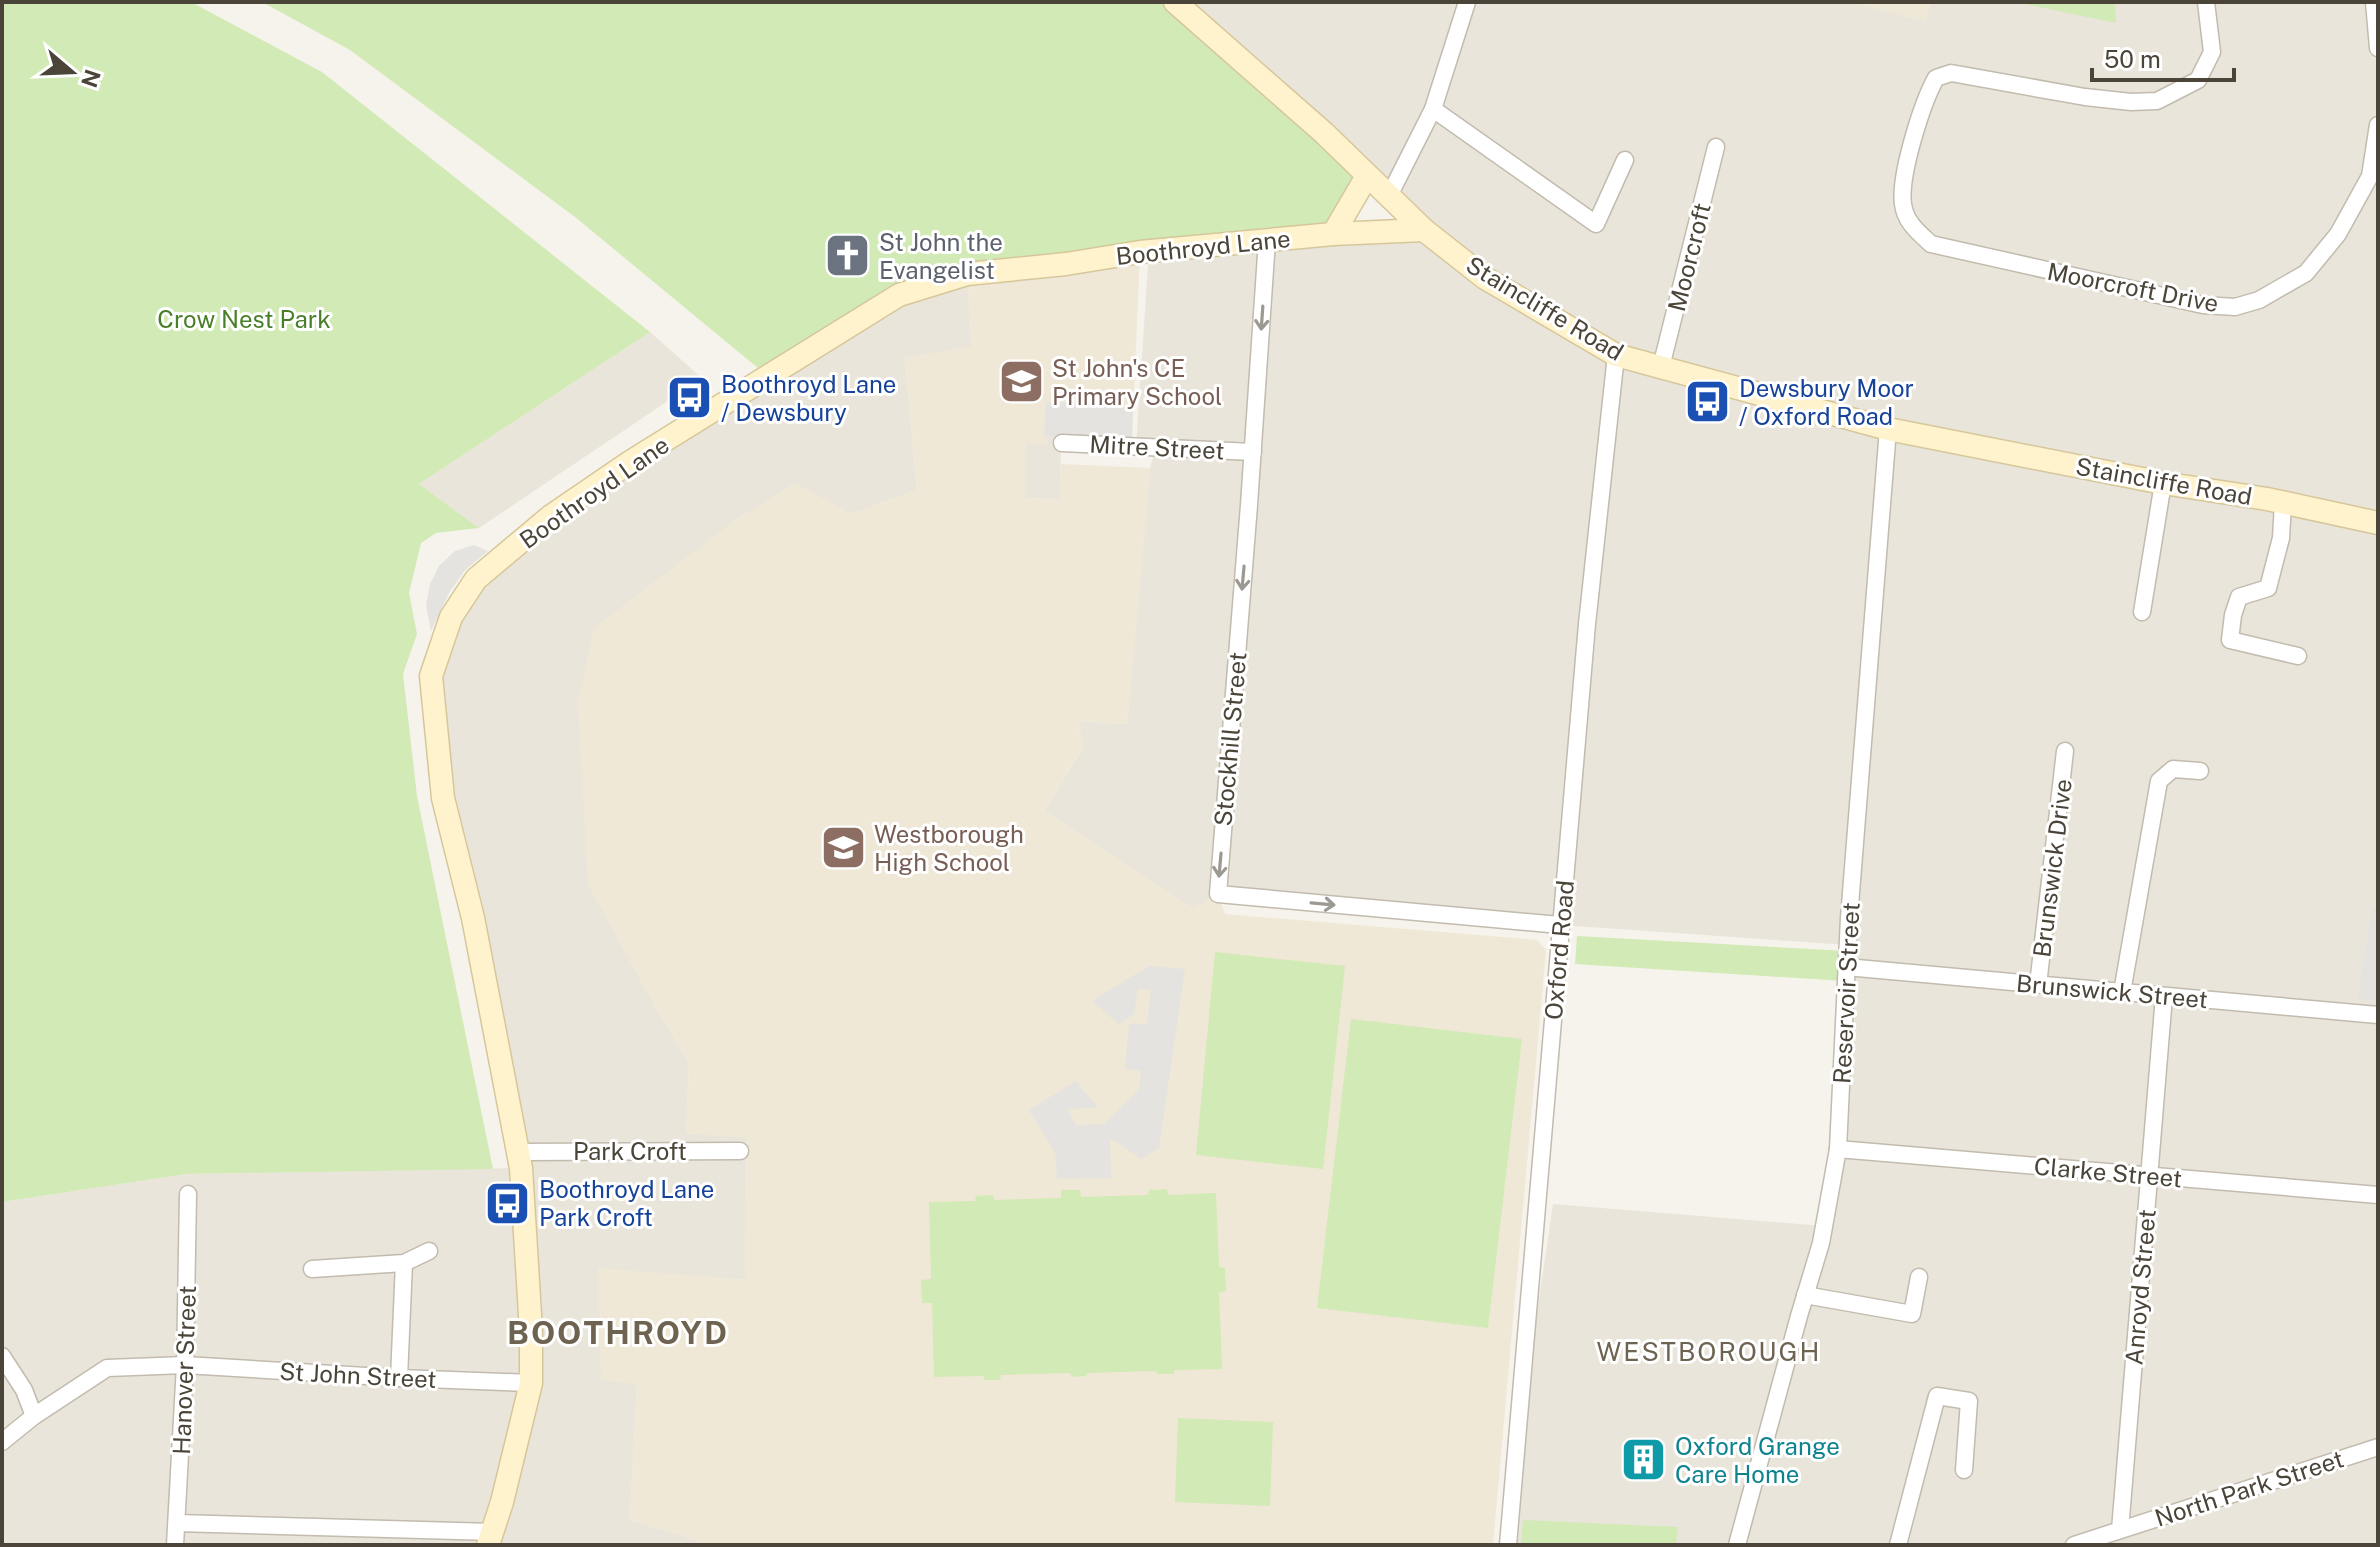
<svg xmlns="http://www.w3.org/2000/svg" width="2380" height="1547" font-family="'Public Sans',sans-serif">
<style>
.residential{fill:#eae5da}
.education{fill:#efe8d6}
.green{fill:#d2eab5}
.parking{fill:#e5e3e0}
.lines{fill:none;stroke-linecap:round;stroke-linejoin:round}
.street-casing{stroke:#c2bbae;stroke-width:19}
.secondary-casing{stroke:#d6c79b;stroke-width:25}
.street{stroke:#fff;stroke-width:16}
.secondary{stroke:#fff3cd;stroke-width:22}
.oneway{stroke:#9c9892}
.labels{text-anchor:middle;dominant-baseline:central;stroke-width:6;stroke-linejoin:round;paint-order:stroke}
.worship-label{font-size:24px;fill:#5b616d;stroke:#fff;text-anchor:start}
.street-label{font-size:24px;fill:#4b4439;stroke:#fff}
.park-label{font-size:24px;fill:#4a7f2a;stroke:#fff}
.education-label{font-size:24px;fill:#785e54;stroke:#fff;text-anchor:start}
.transit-label{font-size:24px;fill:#164399;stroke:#fff;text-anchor:start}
.culture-label{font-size:24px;fill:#0d838f;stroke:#fff;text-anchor:start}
.neighbourhood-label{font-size:26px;letter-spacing:2px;fill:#6e6250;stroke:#fff}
.district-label{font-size:32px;font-weight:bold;letter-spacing:2px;fill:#6e6250;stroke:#fff}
</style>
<rect width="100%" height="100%" fill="#f6f3ec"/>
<g class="residential">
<path d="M1175,2h1203v1543h-870l8,-89 37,-252 270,22 15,-77 9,-204 -287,-20 -342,-31 -24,15 -150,-98 39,-64 -5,-26 49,3 23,-256 6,-20 -20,-2 13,-195 274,-21z"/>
<path d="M967,274l5,73 -67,11 12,132 -66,24 -57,-30 -61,38 -79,483 35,57 -3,71 61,4 -2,143 -147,-11 39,114 -7,137 83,25h-711v-343l184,-28 335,-6 -90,-492 20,-59 100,-101 348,-221z"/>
<path d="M650,332l52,46 -223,150 -60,-44z"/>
<path d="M1048,436h13l-1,64 -34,-2v-55z"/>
</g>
<g class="education">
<path d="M1850,2h81l-5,20z"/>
<path d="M1140,252l-8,187 -84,-3 -1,9 -21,-1v54l33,2 2,-36 89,4 -23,256 -49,-3 5,25 -39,65 150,98 24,-15 7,20 312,26 9,10 -53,595h-780l-83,-25 7,-136 -36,-4 -3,-112 147,12 2,-142 -61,-5 3,-71 -35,-57 -66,-121 -10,-182 16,-74 139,-106 62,-39 56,31 66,-24 -12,-132 67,-12 -5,-72z"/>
</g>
<g class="green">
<path d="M2,2h189l131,70 328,260 -231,152 60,44 -43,5 -15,10 -12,50 8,41 -14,40 14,122 76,373 -307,5 -184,28z"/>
<path d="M262,2h904l201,174 -34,58 -184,17 -250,44 -130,82 -194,-160 -225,-167z"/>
<path d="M2015,2h100l1,21z"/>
<path d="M1577,936l270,15 -2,30 -270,-17z"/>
<path d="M1215,952l130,14 -22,203 -127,-14z"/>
<path d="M1351,1019l171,20 -34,289 -171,-20z"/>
<path d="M1167,1189l1,6 48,-2 3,74 6,1 1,23 -7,1 3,77 -48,1v4h-17l-1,-3 -69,2 -1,3 -15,1 -1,-4 -69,2 -1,5h-16v-4l-50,1 -2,-74h-10l-1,-23 10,-1 -2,-77 46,-1 1,-5 17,-1 1,5 67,-2v-8h19l1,7 67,-2 1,-5z"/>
<path d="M1178,1418l95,4 -3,84 -95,-4z"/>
<path d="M1523,1520l155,7 -2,17 -155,1z"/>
</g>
<g class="parking">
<path d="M1046,402l87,4 -1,33 -88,-3z"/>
<path d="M474,545l14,6 -23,19 -16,23 -18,38 -5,-26 4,-21 9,-18 16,-15z"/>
<path d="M2372,908h6v93l-20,-2z"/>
<path d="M1149,966l36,3 -26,179 -18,11 -27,-19h-4l1,38 -54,1 -2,-27 -26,-42 47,-29 22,27 -31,1 9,16 28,-1 35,-35 2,-18 -16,-2 4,-45h18l4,-34 -13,-1 -4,25 -15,10 -27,-23z"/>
</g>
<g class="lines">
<defs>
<g id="street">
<path d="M2206,2l6,50 -14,28 -41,21 -26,1 -46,-5 -134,-24 -15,5c-14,25 -37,98 -33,126 2,18 16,29 28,40l272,61 32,2 24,-7 47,-27 32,-39 32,-58 8,-51"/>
<path d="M2374,2l4,46"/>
<path d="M1433,109l163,115 29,-64"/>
<path d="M1390,194l43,-85 34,-107"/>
<path d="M1267,240l-18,265 -31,389 342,31"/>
<path d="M1661,367l55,-220"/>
<path d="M1062,443l191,9"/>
<path d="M2283,503l-2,35 -13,50 -29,9 -6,18 -3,25 68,16"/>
<path d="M2142,612l21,-129"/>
<path d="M1846,967l532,48"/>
<path d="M2038,985l27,-234"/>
<path d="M2122,992l37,-211 14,-12 27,2"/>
<path d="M1838,1149l540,46"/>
<path d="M519,1152l221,-1"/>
<path d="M312,1269l92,-6 25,-12"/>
<path d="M1805,1295l107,19 7,-37"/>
<path d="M2,1356l22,34 10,26"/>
<path d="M399,1378l5,-115"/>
<path d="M2,1442l32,-26 73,-48 78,-3 214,13 132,5"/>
<path d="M177,1523l316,9"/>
<path d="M2120,1530l44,-534"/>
<path d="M175,1545l10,-180 3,-171"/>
<path d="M1508,1545l79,-921 29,-269"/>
<path d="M1737,1545l62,-229 22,-73 17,-94 11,-231 39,-489"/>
<path d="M1898,1545l39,-149 32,5 -5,69"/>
<path d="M2074,1545l304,-98"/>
</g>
<g id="secondary">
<path d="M1175,2l149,131 100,97 61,48 131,77 272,74 275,54 104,16 111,24"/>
<path d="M1333,234l34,-58"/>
<path d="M488,1545l14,-43 29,-119v-52l-10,-163 -48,-250 -30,-120 -12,-122 20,-59 25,-38 75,-63 79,-54 269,-167 68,-21 99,-10 74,-12 193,-18 91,-4"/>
</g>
</defs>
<use href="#street" class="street-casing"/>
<use href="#secondary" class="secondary-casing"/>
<use href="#street" class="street"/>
<use href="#secondary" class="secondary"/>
</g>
<defs><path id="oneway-shaft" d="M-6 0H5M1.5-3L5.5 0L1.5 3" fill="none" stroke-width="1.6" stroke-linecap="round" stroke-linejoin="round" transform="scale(2)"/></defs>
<g class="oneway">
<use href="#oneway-shaft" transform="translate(1262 318) rotate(94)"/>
<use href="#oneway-shaft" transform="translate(1243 578) rotate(95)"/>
<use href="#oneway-shaft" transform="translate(1220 865) rotate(95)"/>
<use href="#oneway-shaft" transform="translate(1323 904) rotate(5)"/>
</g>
<defs>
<symbol id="church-square" viewBox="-11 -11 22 22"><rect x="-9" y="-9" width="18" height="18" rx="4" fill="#6b7280" stroke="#fff"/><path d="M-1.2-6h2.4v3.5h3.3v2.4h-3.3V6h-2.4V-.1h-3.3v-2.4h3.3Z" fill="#fff"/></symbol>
<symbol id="school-square" viewBox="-11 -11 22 22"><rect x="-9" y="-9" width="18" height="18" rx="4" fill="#8d6e63" stroke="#fff"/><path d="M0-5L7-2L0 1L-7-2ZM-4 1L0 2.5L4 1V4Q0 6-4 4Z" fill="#fff"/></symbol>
<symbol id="bus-square" viewBox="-11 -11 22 22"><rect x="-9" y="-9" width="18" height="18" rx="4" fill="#1a4fb4" stroke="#fff"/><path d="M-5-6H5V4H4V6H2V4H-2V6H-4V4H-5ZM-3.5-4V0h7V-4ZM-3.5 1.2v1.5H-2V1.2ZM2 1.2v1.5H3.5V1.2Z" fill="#fff"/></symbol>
<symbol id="building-square" viewBox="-11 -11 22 22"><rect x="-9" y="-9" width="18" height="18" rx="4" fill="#0f9aa8" stroke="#fff"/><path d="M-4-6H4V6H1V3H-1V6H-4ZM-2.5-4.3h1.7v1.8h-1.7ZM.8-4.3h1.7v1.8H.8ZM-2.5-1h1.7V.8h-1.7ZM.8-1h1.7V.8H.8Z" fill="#fff"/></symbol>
</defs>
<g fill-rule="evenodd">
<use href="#church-square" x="822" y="230" width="51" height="51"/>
<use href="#school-square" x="996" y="356" width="51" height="51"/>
<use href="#bus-square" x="664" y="372" width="51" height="51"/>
<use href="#bus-square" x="1682" y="376" width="51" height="51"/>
<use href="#school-square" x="818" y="822" width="51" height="51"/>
<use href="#bus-square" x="482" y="1178" width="51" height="51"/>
<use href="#building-square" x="1618" y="1434" width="51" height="51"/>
</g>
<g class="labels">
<g class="worship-label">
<text x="879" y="242">St John the<tspan x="879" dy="28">Evangelist</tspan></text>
</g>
<g class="street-label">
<text transform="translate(1203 247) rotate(-6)">Boothroyd Lane</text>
<text transform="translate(1689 257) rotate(-76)">Moorcroft</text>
<text transform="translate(2133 287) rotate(11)">Moorcroft Drive</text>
<text transform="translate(1545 308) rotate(31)">Staincliffe Road</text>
<text transform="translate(1157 447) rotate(3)">Mitre Street</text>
<text transform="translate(2164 481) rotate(10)">Staincliffe Road</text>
<text transform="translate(594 492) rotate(-35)">Boothroyd Lane</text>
<text transform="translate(1230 739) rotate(-85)">Stockhill Street</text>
<text transform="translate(2052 868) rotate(-83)">Brunswick Drive</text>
<text transform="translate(1559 950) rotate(-85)">Oxford Road</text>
<text transform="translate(2112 991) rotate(5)">Brunswick Street</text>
<text transform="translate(1846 993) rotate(-87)">Reservoir Street</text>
<text x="630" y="1151">Park Croft</text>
<text transform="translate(2108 1172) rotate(5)">Clarke Street</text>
<text transform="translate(2140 1287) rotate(-85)">Anroyd Street</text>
<text transform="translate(184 1370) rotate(-88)">Hanover Street</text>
<text transform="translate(358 1375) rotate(3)">St John Street</text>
<text transform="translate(2249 1488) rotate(-18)">North Park Street</text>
</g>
<g class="park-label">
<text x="244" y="319">Crow Nest Park</text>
</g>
<g class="education-label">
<text x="1052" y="368">St John's CE<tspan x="1052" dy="28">Primary School</tspan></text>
<text x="874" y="834">Westborough<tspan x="874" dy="28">High School</tspan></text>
</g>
<g class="transit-label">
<text x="721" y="384">Boothroyd Lane<tspan x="721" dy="28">/ Dewsbury</tspan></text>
<text x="1739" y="388">Dewsbury Moor<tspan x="1739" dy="28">/ Oxford Road</tspan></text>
<text x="539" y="1189">Boothroyd Lane<tspan x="539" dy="28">Park Croft</tspan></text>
</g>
<g class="culture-label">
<text x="1675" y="1446">Oxford Grange<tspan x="1675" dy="28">Care Home</tspan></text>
</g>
<g class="neighbourhood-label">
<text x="1709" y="1351">WESTBOROUGH</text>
</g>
<g class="district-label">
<text x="618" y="1332">BOOTHROYD</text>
</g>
</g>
<rect width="2380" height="1547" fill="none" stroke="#4b4439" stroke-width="8"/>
<g transform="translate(72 72) rotate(109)" stroke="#ffffff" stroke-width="6" paint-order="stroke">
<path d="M0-6L14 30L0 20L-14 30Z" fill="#4b4439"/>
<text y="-12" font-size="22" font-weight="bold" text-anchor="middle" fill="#4b4439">N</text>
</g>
<path d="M2092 68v12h142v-12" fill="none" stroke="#4b4439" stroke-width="4"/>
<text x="2104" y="68" font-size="24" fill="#4b4439" stroke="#ffffff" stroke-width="6" paint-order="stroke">50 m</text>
</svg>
